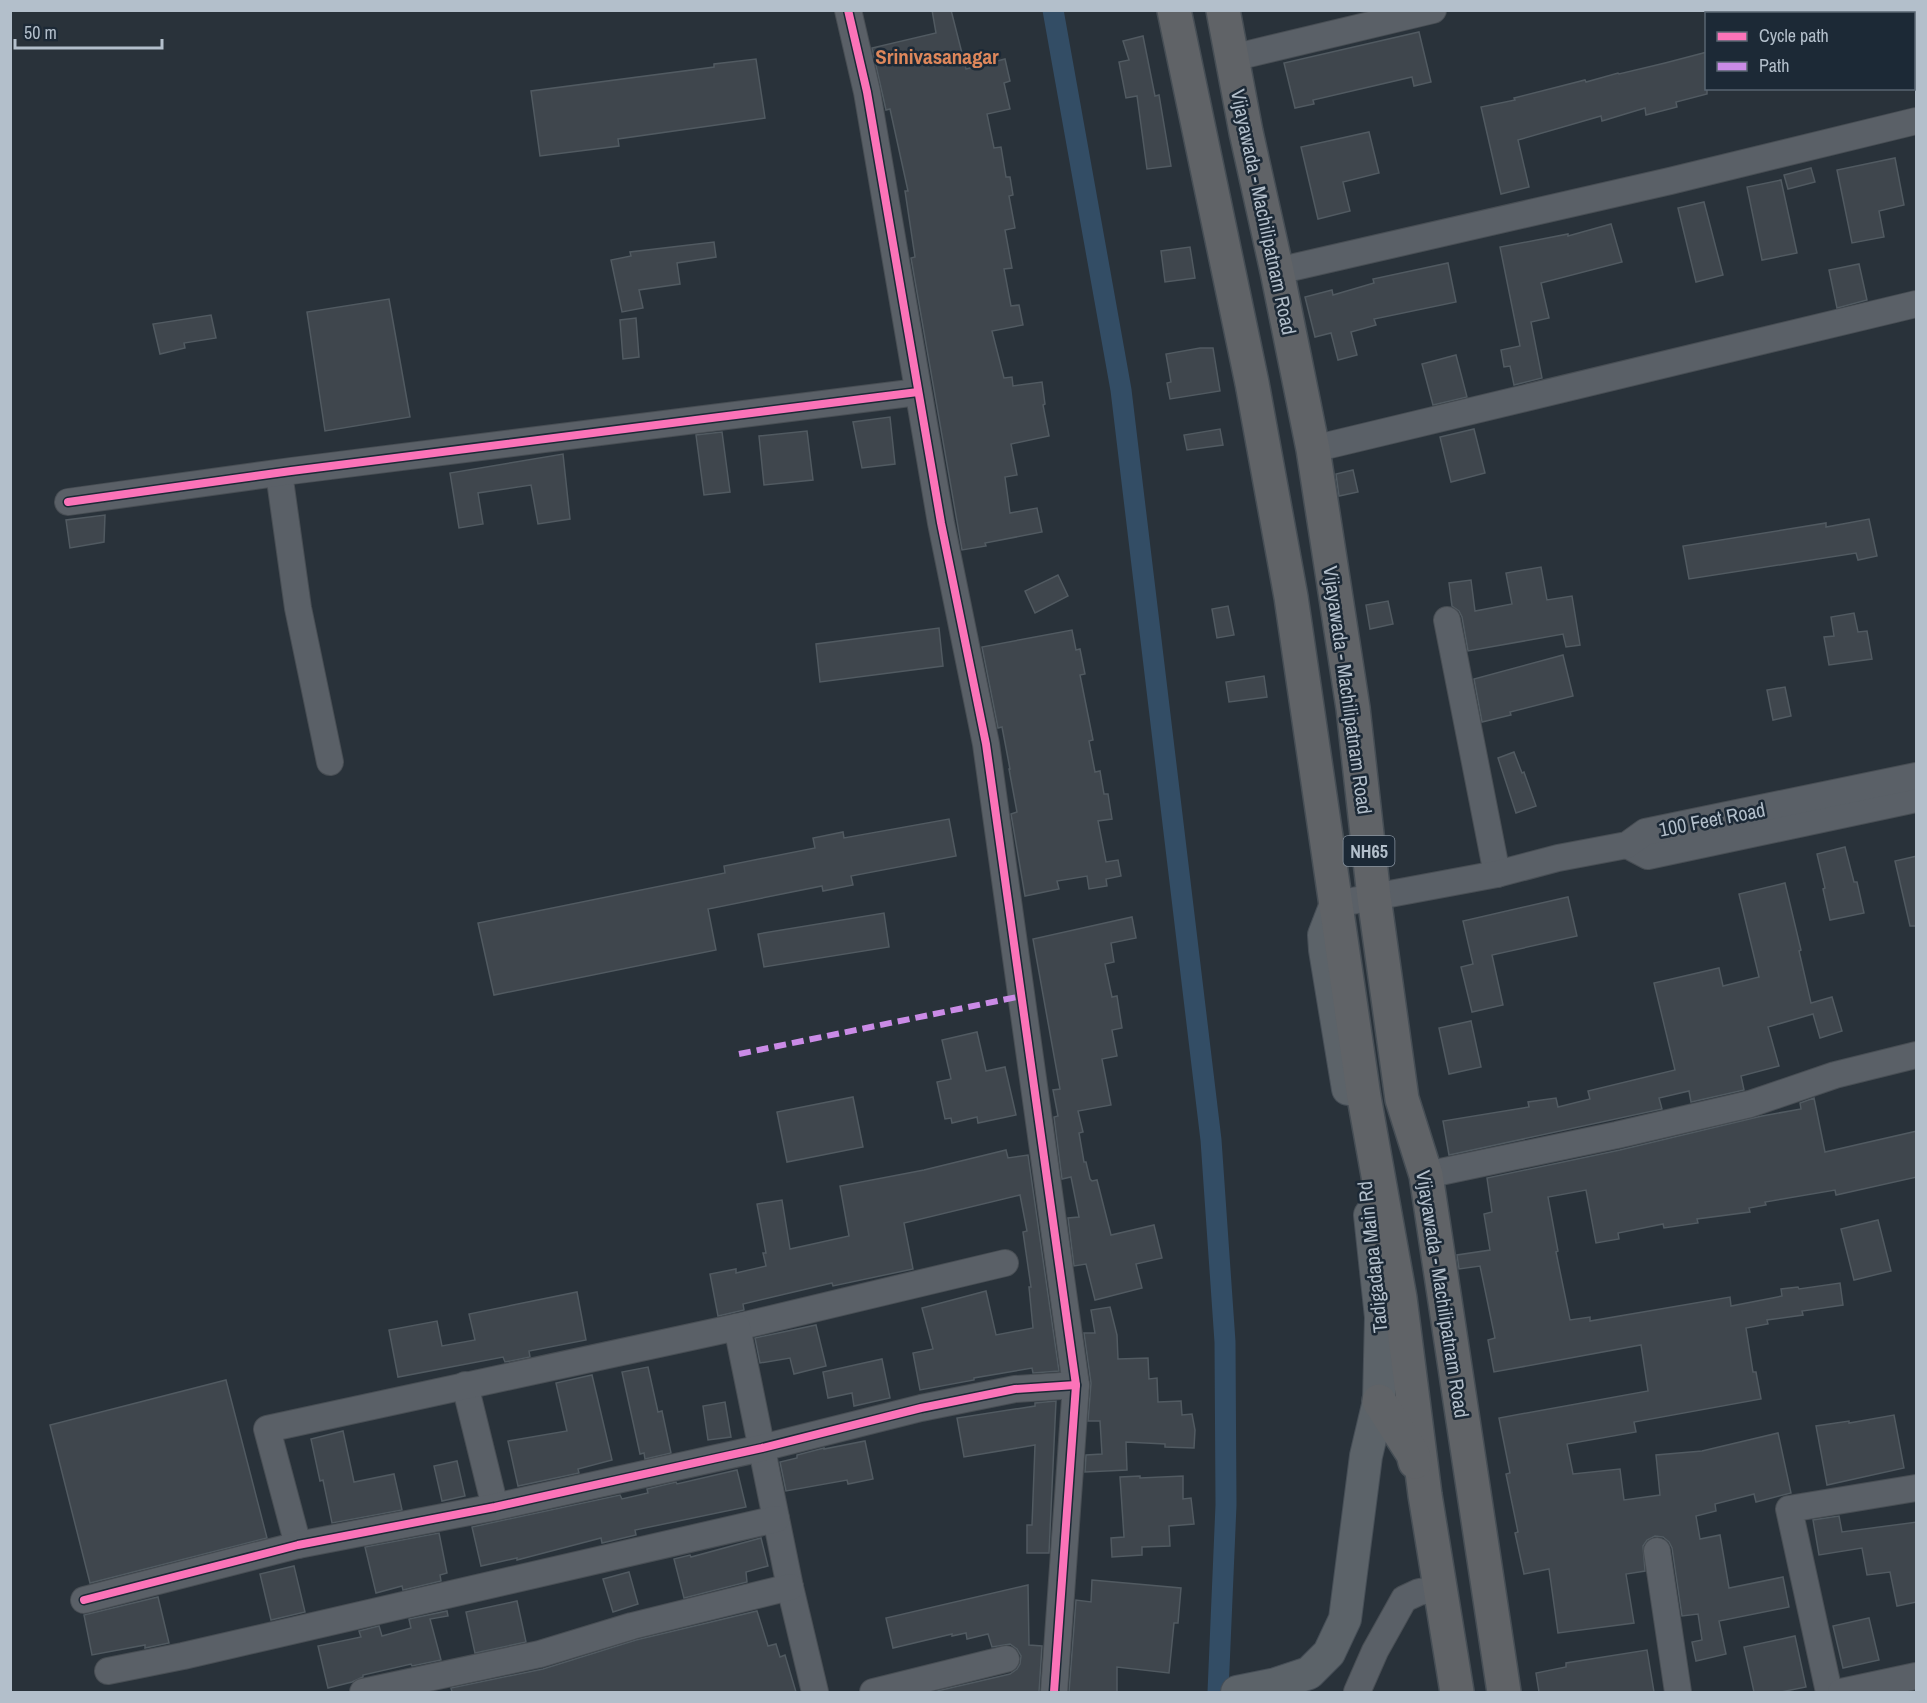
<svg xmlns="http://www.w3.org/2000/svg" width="1927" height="1703" font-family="'Archivo Narrow',sans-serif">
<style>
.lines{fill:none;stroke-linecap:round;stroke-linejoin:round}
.canal{stroke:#334d65;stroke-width:21}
.building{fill:#3f464d;stroke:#515a61;stroke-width:1.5}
.minor-casing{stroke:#484e54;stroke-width:28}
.major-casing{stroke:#474f57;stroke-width:34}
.highway-casing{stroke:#464e55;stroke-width:36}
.minor{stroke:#5a6067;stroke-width:26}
.major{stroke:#5c6369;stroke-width:32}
.highway{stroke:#606367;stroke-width:33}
.quiet{stroke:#ca8be6;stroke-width:6;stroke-dasharray:12 6;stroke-linecap:butt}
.cycleway-casing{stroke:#1c2936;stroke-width:11}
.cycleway{stroke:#fb73b8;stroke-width:8}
.labels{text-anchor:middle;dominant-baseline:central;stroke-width:5;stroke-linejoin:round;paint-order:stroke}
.shield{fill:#1c2936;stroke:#86929e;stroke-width:1.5}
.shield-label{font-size:18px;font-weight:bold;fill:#b3bfcb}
.street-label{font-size:20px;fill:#b3bfcb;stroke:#1c2936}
.neighbourhood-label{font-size:21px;font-weight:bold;fill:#de875b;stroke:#1c2936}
</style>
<rect width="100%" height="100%" fill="#29323a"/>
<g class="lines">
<path class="canal" d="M1053,10l68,380 90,750 14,202 1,163 -8,187"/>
</g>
<g class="building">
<path d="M932,10h19l15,59 39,-10 5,22 -6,2 6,26 -23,5 7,34 7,-1 5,30h4l3,18 -4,1 6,32 -10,2 7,38 -8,1 7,37 8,-1 4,20 -31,6 12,47 8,-1 1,9 29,-4 3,22 -2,1 6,31 -38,8 6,31 -12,2 5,36 27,-5 5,24 -57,11 1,3 -24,4 -51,-292 4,-1 -10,-66h3l-18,-82 -4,1 -14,-62 64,-15z"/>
<path d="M1419,32l12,50 -17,4 -2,-9 -99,23 1,4 -19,4 -11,-45z"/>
<path d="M1143,36l12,60 4,-1 12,71 -24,3 -10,-73 -11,2 -7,-36 10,-2 -6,-19z"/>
<path d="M1707,52v42l-31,8 1,5 -31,8 -1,-7 -43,13 -1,-5 -83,24 11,47 -28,7 -20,-87 34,-7 -1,-2 71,-18 1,2 32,-9 1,1 46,-11z"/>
<path d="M756,59l9,59 -147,21 1,7 -79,10 -9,-65 183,-24v-3z"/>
<path d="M1369,132l10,41 -36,9 7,29 -32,8 -17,-72z"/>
<path d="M1895,158l9,47 -25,6 5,26 -32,6 -15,-73z"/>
<path d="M1811,168l4,14 -27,7 -4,-14z"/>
<path d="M1781,180l16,73 -35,7 -15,-73z"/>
<path d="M1704,202l19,73 -27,7 -18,-74z"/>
<path d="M1611,224l11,38 -81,21 8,35 -18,4 11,56 -28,7 -4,-19 -6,1 -3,-17 19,-4 -20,-99 68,-13v2z"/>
<path d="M714,242l2,15 -39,6 3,21 -41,6 4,18 -21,4 -11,-52 20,-4 -1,-4z"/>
<path d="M1190,247l5,31 -30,4 -4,-31z"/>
<path d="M1448,263l8,39 -82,17 2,6 -25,7 6,23 -19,5 -7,-27 -16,4 -10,-40 27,-7 1,5 41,-12 -1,-4z"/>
<path d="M1859,264l8,36 -30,8 -8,-38z"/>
<path d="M389,299l21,118 -85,14 -18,-119z"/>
<path d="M211,315l5,23 -32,5 1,5 -25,6 -7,-30z"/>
<path d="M636,318l3,39 -16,2 -3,-39z"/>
<path d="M1200,348h13l7,43 -50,8 -3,-16 4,-1 -5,-28z"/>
<path d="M1456,355l11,42 -34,8 -11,-41z"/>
<path d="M890,417l5,47 -33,4 -9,-46z"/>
<path d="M1220,429l3,16 -36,5 -3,-15z"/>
<path d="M1474,429l11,44 -34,9 -11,-45z"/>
<path d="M807,431l6,49 -49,5 -5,-49z"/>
<path d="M722,432l8,60 -26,3 -8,-60z"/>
<path d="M563,454l7,65 -32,5 -7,-39 -53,8 5,31 -24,4 -9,-55z"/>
<path d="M1353,470l5,22 -19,4 -3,-22z"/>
<path d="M105,515l-1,27 -34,6 -4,-28z"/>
<path d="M1869,519l8,37 -19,4 -2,-7 -167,26 -6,-33 143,-23v4z"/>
<path d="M1541,567l6,33 25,-4 8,49 -14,2 -3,-13 -95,17 -6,-34 -3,-6 -7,-5 -3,-23 22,-3 4,31 37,-7 -6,-31z"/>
<path d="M1058,575l10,21 -33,17 -10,-22z"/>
<path d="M1388,601l5,23 -23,5 -4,-24z"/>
<path d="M1228,606l6,29 -17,3 -5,-29z"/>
<path d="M1854,613l4,19 9,-1 5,28 -43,6 -5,-28 10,-1 -3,-19z"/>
<path d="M939,628l4,38 -123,16 -4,-38z"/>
<path d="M1072,630l4,20 4,-1 5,25 -5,1 13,65 -4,1 6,31 5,-1 4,23h4l4,25 -14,2 8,41 12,-2 3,16 -15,3 1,7 -18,3 -2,-13 -30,5 2,8 -34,7 -14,-82 6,-2 -8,-43h1l-8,-42 -4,1 -16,-81z"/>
<path d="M1563,655l10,41 -63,16 1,3 -29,7 -8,-43z"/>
<path d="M1264,676l3,21 -38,5 -3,-20z"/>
<path d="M1785,687l6,29 -18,4 -6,-30z"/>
<path d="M1514,752l8,21 2,-1 12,34 -20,7 -18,-55z"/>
<path d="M949,819l7,37 -105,20 2,9 -30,6 -1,-5 -114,23 8,41 -222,45 -16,-72 247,-50 -1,-7 91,-18 -2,-10 30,-6 1,6z"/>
<path d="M1845,847l9,35h3l7,31 -34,7 -7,-31 2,-1 -8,-34z"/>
<path d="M1917,856v70h-7l-15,-65z"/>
<path d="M1785,883l16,67 -2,1 12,52 21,-6 10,34 -22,7 -7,-24 -45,13 11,39 -38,10 3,14 -53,12 -2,-11 -30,7 3,11 -213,46 -6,-34 86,-14 -1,-5 28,-4 2,9 32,-8 -2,-8 87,-21 -21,-87 65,-15 4,18 36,-9 -20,-83z"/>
<path d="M1568,897l9,39 -85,19 11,50 -31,7 -11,-45 12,-3 -10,-43z"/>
<path d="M884,913l5,34 -125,20 -6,-33z"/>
<path d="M1132,917l4,21 -25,5 3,19 -9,2 7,33 5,-1 5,32 -10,2 5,26 -15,3 9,46 -33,6 5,21 -4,1 5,29h2l4,17 2,2 5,-1 14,55 43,-10 8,33 -26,6 6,24 -47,12 -9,-36 -12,2 -6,-48 11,-1 -8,-40 -9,2 -8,-62 4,-1 -5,-26 7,-1 -27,-150z"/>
<path d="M1471,1021l10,46 -32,7 -10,-46z"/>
<path d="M977,1032l9,39 19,-4 11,48 -38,8 -1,-6 -25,6 -1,-5 -6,1 -8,-37 14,-3 -9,-39z"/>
<path d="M853,1097l10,50 -76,15 -10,-50z"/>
<path d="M1814,1098l11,54 92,-21v46l-81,18 -1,-5 -70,12 1,3 -17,3 1,4 -53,7 1,4 -34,5 -1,-4 -45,9 1,6 -23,4 -10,-53 -38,7 10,54 -2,1 14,68 20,-3v4l140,-24 1,9 51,-10 -1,-7 17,-2 1,2 41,-6 3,22 -41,6 1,4 -36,5 1,4 -22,4 7,44h3l5,27 -127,23 2,10 -69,12 6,30 47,-5 4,31 36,-5 -4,-40 46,-4 76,-18 13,60 -35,9 -2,-8 -39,10 1,7 -20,5 4,23 20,-4 9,53 54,-11 6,30 -70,14 7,33 -30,7 -4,-19 10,-2 -4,-26 -16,2 -10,-68 -3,-6 -6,-5 -8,-1 -8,4 -4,6 2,25 -19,3 8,49 -76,10 -9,-64 -25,5 -9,-41 3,-1 -12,-58 4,-1 -11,-55 149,-27 -7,-46 -147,27 -6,-32 7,-2 -15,-72 -21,3 -2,-14 33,-5 -6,-36 8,-2 -5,-34 133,-28 142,-34 39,-7 -1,-6z"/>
<path d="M1006,1150l2,8 20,-3 31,216 -26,2 -1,-5 -58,10v2l-54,10 -7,-37 20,-4 -11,-41 64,-17 10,44 37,-7 -4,-41h2l-8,-55 4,-1 -7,-36 -116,28 9,46 -80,17 -1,-3 -89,21 1,6 -26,6 -8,-42 26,-5v4l30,-7 -3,-13h3l-9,-49 25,-4 8,49 59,-13 -9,-50 84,-16z"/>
<path d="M1878,1220l13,51 -37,9 -13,-51z"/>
<path d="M577,1292l9,48 -57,11 1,6 -25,5 -2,-5 -105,20 -9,-47 48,-9 5,25 33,-6 -6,-26z"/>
<path d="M1110,1307l7,28 1,24 30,-1 1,21 8,-1 1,24 23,-1 1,14 10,-1 3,16 -1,18 -29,-1v-3l-39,-2 1,28 -42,2 1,-17 16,-1 -2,-33h-12l3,-38 -7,-50h11l-4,-23z"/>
<path d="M816,1325l10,41 -32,8 -4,-16 -30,5 -5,-25z"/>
<path d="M882,1359l8,39 -36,8 -2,-13 -24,5 -5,-26z"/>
<path d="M648,1367l10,45 4,-1 9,42 -26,6 -1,-6 -4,1 -18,-82z"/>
<path d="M592,1375l20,85 -34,9 1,4 -61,13 -10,-45 59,-10 -11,-48z"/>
<path d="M226,1380l41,158 -177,45 -40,-158z"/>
<path d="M1056,1401l-7,152h-22v-28h5l3,-80 -71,12 -7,-39 78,-12v-3z"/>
<path d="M725,1402l6,35 -23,3 -5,-34z"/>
<path d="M1894,1415l10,53 -77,17 -11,-59 33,-5v2z"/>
<path d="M343,1431l11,51 40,-8 8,36 -70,13 -9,-43 -3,1 -9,-42z"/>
<path d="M865,1441l8,38 -25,5 -1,-4 -61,11 -6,-29 17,-4v-3l27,-7v1z"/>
<path d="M457,1461l8,35 -23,5 -8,-35z"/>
<path d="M737,1470l9,37 -111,23 1,5 -34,8 -1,-5 -84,22v-2l-36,8 -9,-39 148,-32 2,4 26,-6 -1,-4 29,-7 1,2z"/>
<path d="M1140,1476v2l43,-2v23l8,-1 3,26 -25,2 1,20 -28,1v8l-30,2 -1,-19 13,-1 -4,-60z"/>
<path d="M1839,1516l3,16 75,-10v80l-20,4 -7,-34 -23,3 -5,-27 -43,7 -6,-35z"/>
<path d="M439,1533l8,40 -7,2 1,6 -38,9 -1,-4 -26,7 -11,-46z"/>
<path d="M761,1538l7,28 -22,6 1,10 -63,16 -10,-39 16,-4 1,2z"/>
<path d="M294,1566l11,46 -34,8 -11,-46z"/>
<path d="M629,1572l9,32 -25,8 -10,-33z"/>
<path d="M1092,1580l89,8 -3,35h-4l-5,50 -52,-6v25h-48l7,-92 15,2z"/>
<path d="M1028,1585l1,60 13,1 -3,46h-106l77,-18 7,-5 3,-5 1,-8 -4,-7 -7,-5 -18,3 -4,-13 -21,5 -1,-6 -14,3v-2l-59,14 -7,-30z"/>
<path d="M158,1597l11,46 -24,5v-3l-53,10 -8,-40z"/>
<path d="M517,1601l9,41 -51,11 -9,-41z"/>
<path d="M447,1611l1,5 -18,3 11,41 -29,6 -1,-2 -48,11v2l-11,5 -24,6 -10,-42 43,-9 -2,-6 20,-5 3,10 29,-8 -2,-9z"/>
<path d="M757,1611l11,35 8,-2 4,13 5,-2 11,37h-344l-1,-4 92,-19 93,-29z"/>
<path d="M1869,1618l10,42 -36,8 -10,-42z"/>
<path d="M1795,1636l11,51 -25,5h-27l-10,-45z"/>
<path d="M1647,1650l7,42h-115l-3,-19 30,-6v-4z"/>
</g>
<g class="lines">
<defs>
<g id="minor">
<path d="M848,10l19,82 74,431 45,221 90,641 -22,307"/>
<path d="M1232,58l201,-48"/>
<path d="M1277,271l393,-90 246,-60"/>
<path d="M1313,449l603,-145"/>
<path d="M279,473l19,135 32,154"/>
<path d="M68,502l223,-31 627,-79"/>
<path d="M1447,620l50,254"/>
<path d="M1627,845l21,11 268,-57"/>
<path d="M1336,904l161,-30 61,-16 69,-13 18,-13 271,-56"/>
<path d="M1426,1175l191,-40 133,-31 85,-29 81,-20"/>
<path d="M737,1327l268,-64"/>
<path d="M465,1385l30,122"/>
<path d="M298,1545l-31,-116 470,-102 53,260 25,105"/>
<path d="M1657,1551l21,141"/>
<path d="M84,1600l214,-55 197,-38 267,-59 159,-40 94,-19 61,-4"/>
<path d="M108,1671l75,-15 593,-137"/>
<path d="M363,1692l177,-38 92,-28 158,-39"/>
<path d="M873,1692l133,-33"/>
<path d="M1357,1692l18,-41 29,-52 15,-7 20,-3"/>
<path d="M1829,1692l-40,-183 127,-21"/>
<path d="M1841,1692l75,-16"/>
</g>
<g id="major">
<path d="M1336,904l-12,31 1,15 23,139"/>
<path d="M1237,1692l39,-8 33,-11 20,-20 16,-34 21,-163 13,-55 2,-84 -11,-102"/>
</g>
<g id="highway">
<path d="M1174,10l78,373 39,214 73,500 36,201 25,197 32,197"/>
<path d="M1223,10l23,122 31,139 36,178 40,259 21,189 28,202 24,76 78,517"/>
<path d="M1379,1401l34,53 2,8"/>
</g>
</defs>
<use href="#minor" class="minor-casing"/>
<use href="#major" class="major-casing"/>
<use href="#highway" class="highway-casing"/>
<use href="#minor" class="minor"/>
<use href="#major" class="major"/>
<use href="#highway" class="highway"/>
<path class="quiet" d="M739,1054l283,-58"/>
<defs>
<g id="cycleway">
<path d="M848,10l19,82 74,431 45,221 90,641 -22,307"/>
<path d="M68,502l223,-31 627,-79"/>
<path d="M84,1600l214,-55 197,-38 267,-59 159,-40 94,-19 61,-4"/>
</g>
</defs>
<use href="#cycleway" class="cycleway-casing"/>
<use href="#cycleway" class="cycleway"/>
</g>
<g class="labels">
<rect class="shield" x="1343.5" y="836" width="51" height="30" rx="4.5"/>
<g class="shield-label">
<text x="1369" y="851">NH65</text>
</g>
<g class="street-label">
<text transform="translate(1264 212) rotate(78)">Vijayawada - Machilipatnam Road</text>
<text transform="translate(1348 690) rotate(82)">Vijayawada - Machilipatnam Road</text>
<text transform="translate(1712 819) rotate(-11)">100 Feet Road</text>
<text transform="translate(1372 1257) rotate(-96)">Tadigadapa Main Rd</text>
<text transform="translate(1443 1294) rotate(81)">Vijayawada - Machilipatnam Road</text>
</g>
<g class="neighbourhood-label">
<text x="937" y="56">Srinivasanagar</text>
</g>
</g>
<rect width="1927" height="1703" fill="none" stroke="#b3bfcb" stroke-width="24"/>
<rect x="1705" y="12" width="210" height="78" fill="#1c2936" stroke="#586572" stroke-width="1.5"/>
<rect x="1717" y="32" width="30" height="9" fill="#fb73b8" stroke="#586572" stroke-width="1.5"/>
<text x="1759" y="42" font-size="18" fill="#b3bfcb">Cycle path</text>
<rect x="1717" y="62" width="30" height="9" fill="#ca8be6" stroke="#586572" stroke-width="1.5"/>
<text x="1759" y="72" font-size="18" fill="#b3bfcb">Path</text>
<path d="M15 39v9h147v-9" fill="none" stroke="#b3bfcb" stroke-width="3"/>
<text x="24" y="39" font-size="18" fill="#b3bfcb" stroke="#1c2936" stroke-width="4.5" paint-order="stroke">50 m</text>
</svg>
